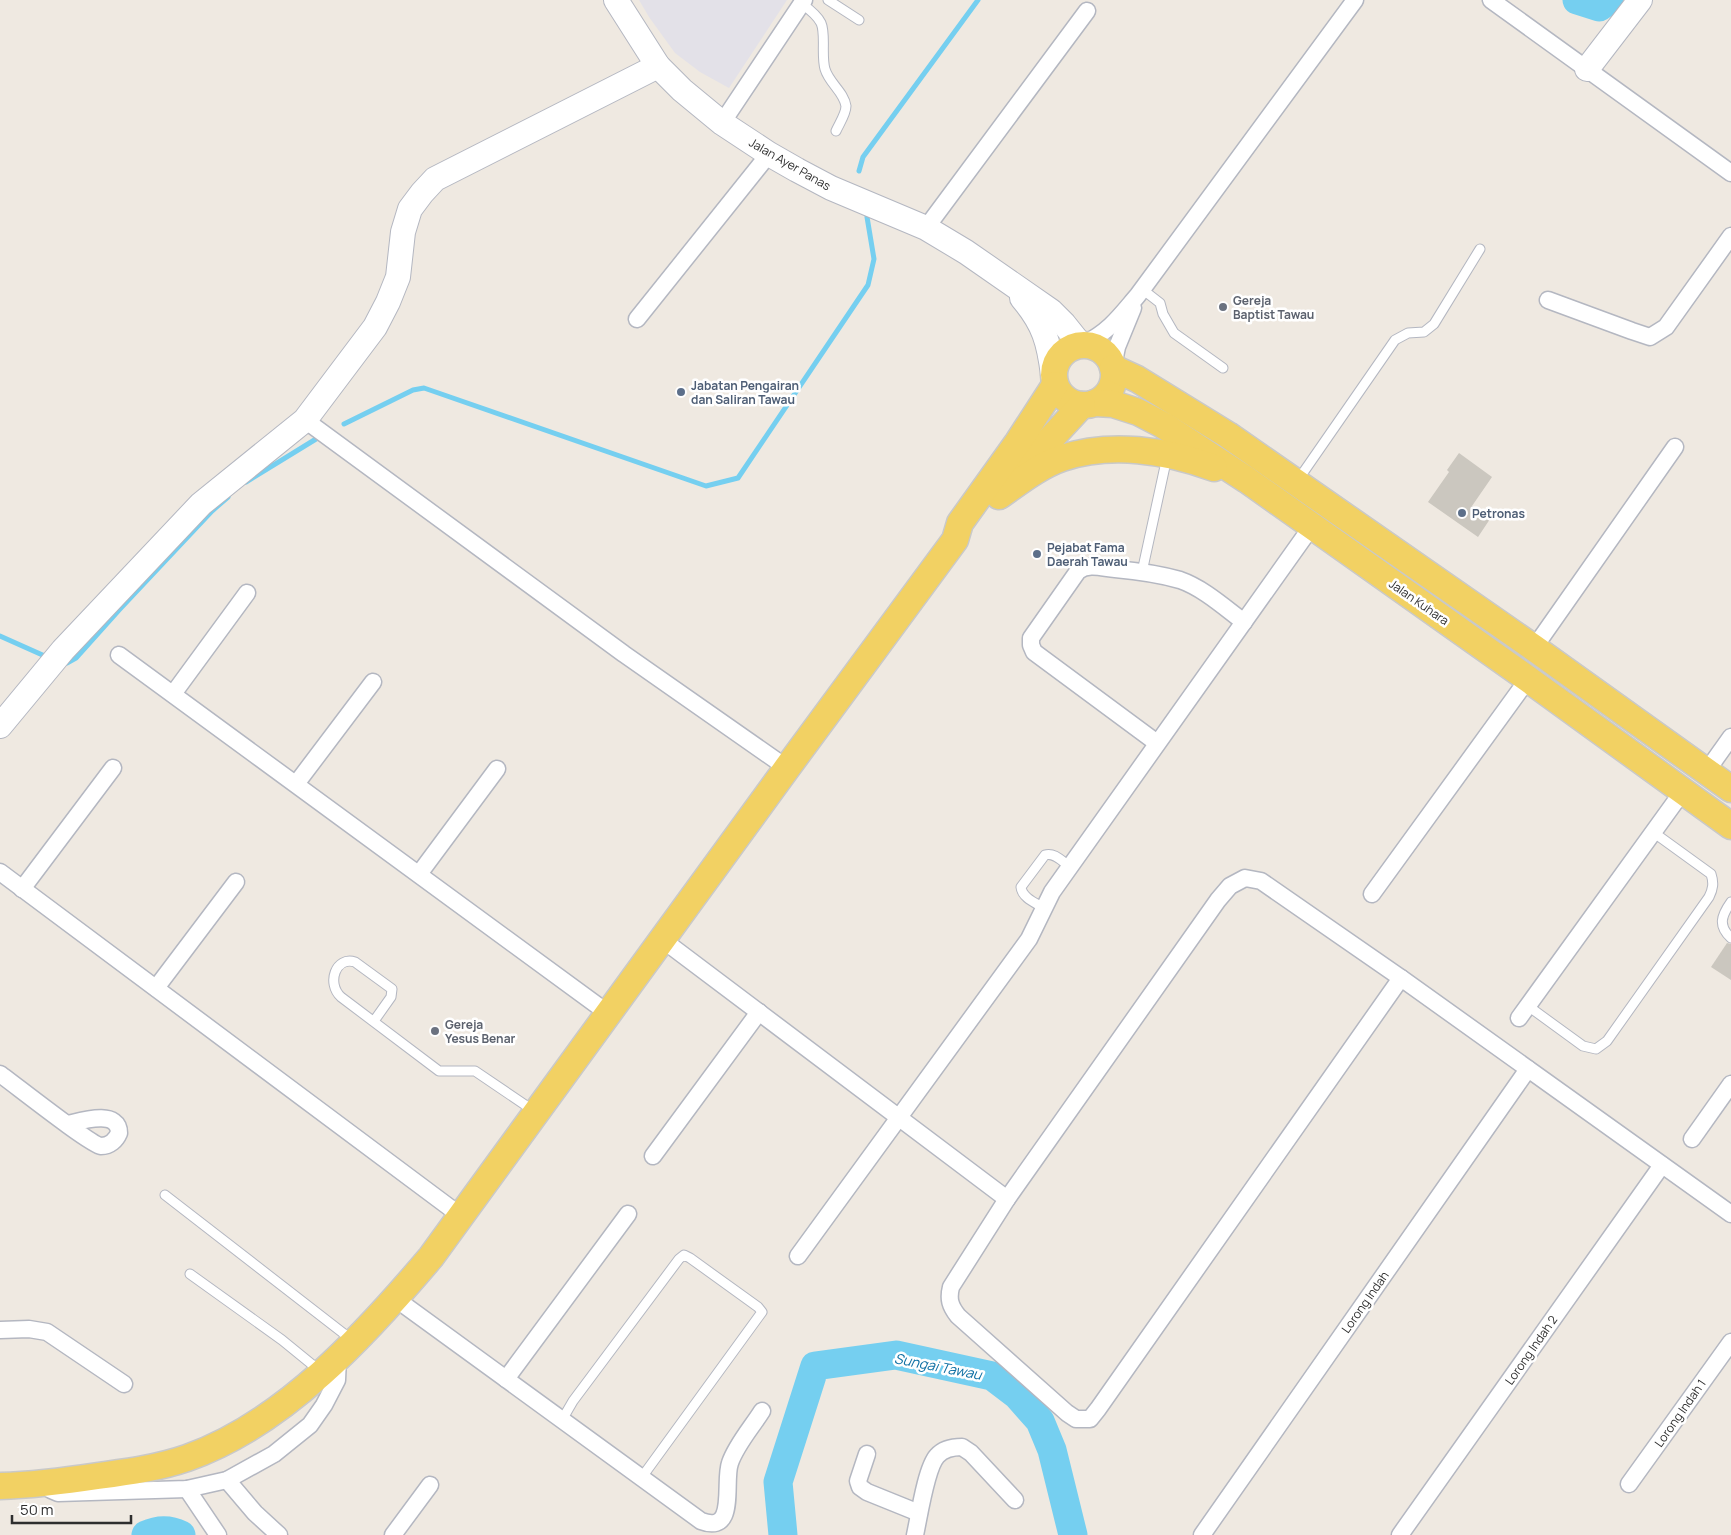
<svg xmlns="http://www.w3.org/2000/svg" width="1731" height="1535" font-family="Manrope,sans-serif">
<style>
.industrial{fill:#e3e1e8}
.lines{fill:none;stroke-linecap:round;stroke-linejoin:round}
.stream{stroke:#75cff0;stroke-width:5}
.river{stroke:#75cff0;stroke-width:29}
.building{fill:#cbc7bf}
.lane-casing{stroke:#b4b7c1;stroke-width:11}
.street-casing{stroke:#b4b7c1;stroke-width:19}
.secondary-casing{stroke:#b4b7c1;stroke-width:26}
.primary-casing{stroke:#c9c9c9;stroke-width:29}
.lane{stroke:#fff;stroke-width:9}
.street{stroke:#fff;stroke-width:16}
.secondary{stroke:#fff;stroke-width:24}
.primary{stroke:#f2d163;stroke-width:26}
.worship-dot{fill:#6b7280;stroke:#fff;stroke-width:2}
.service-dot{fill:#5c6f8a;stroke:#fff;stroke-width:2}
.labels{text-anchor:middle;dominant-baseline:central;stroke-width:5;stroke-linejoin:round;paint-order:stroke}
.street-label{font-size:12px;fill:#2e2e2e;stroke:#fff}
.worship-label{font-size:12px;font-weight:bold;fill:#5b616d;stroke:#fff;text-anchor:start}
.service-label{font-size:12px;font-weight:bold;fill:#4e5e75;stroke:#fff;text-anchor:start}
.water-label{font-size:14px;font-style:italic;fill:#0d6fa3;stroke:#fff}
</style>
<rect width="100%" height="100%" fill="#efe9e1"/>
<path class="industrial" d="M639,0h148l-58,88 -29,-16 -25,-19 -26,-36z"/>
<g class="lines">
<g class="stream">
<path d="M859,171l4,-14 115,-157"/>
<path d="M344,424l69,-34 11,-2 282,98 32,-8 130,-193 6,-26 -7,-42"/>
<path d="M246,482l70,-43"/>
<path d="M0,636l47,21"/>
<path d="M62,663h5l9,-5 43,-48 93,-99 16,-14"/>
</g>
<g class="river">
<path d="M1577,0l22,7 10,-7"/>
<path d="M146,1535c13,-6 23,-6 35,0"/>
<path d="M783,1535l-5,-53 37,-116 81,-11 96,21 25,19 23,26 12,29 21,85"/>
</g>
</g>
<g class="building">
<path d="M1459,453l33,24 -20,29 18,13 -12,18 -50,-35 21,-30 -2,-2z"/>
<path d="M1727,943l4,1v36l-20,-13z"/>
</g>
<g class="lines">
<defs>
<g id="lane">
<path d="M828,0l31,20"/>
<path d="M802,4c7,5 15,11 19,19 5,11 0,32 4,46 4,14 19,23 21,37 0,8 -7,18 -10,25"/>
<path d="M1142,289l18,14 3,11 11,19 49,35"/>
<path d="M1298,480l97,-140 13,-7 16,-1 10,-8 46,-75"/>
<path d="M1142,572l25,-115"/>
<path d="M1731,902c-10,14 -13,24 0,36"/>
<path d="M1044,908c-8,-5 -22,-10 -23,-21l24,-32c9,-3 17,6 24,11"/>
<path d="M1528,1006l55,40 13,3 11,-8 102,-144c4,-8 5,-14 2,-23l-58,-42"/>
<path d="M374,1021l17,-24 1,-8 -37,-27c-19,-6 -29,21 -14,35l98,74h36l59,40"/>
<path d="M165,1195l187,145"/>
<path d="M190,1274l92,66 38,31"/>
<path d="M562,1420l11,-19 106,-142 5,-4 6,3 68,49 4,5 -120,165"/>
</g>
<g id="street">
<path d="M1491,0l240,173"/>
<path d="M722,123l82,-123"/>
<path d="M926,228l161,-217"/>
<path d="M1548,300l84,31 18,6 16,-10 65,-91"/>
<path d="M637,319l132,-165"/>
<path d="M1084,344c26,-13 36,-28 54,-49l217,-295"/>
<path d="M1113,366l4,-19 16,-39"/>
<path d="M305,420l319,234 163,114"/>
<path d="M1534,648l141,-201"/>
<path d="M119,655l490,359"/>
<path d="M173,694l74,-101"/>
<path d="M1157,743l-123,-91 -3,-7v-7l47,-67c11,-8 24,-3 37,-2 22,2 44,5 65,11 23,8 44,27 64,42"/>
<path d="M1706,772l25,-35"/>
<path d="M296,784l77,-102"/>
<path d="M0,872l461,344"/>
<path d="M419,874l78,-105"/>
<path d="M1245,878l16,3 140,97 -303,431 -8,10h-14l-9,-6 -109,-97c-8,-10 -10,-17 -7,-29l56,-88 211,-299 12,-14z"/>
<path d="M22,889l91,-121"/>
<path d="M1372,894l156,-215"/>
<path d="M663,940l344,259"/>
<path d="M1401,978l330,236"/>
<path d="M156,988l80,-106"/>
<path d="M1519,1018l164,-227"/>
<path d="M0,1074c14,10 91,71 101,72 9,0 15,-6 18,-13 0,-24 -38,-12 -51,-9"/>
<path d="M1692,1139l39,-55"/>
<path d="M653,1156l106,-144"/>
<path d="M798,1256l231,-317 23,-47 260,-366"/>
<path d="M396,1299l305,222c37,14 22,-39 29,-58 6,-18 22,-36 32,-52"/>
<path d="M0,1330l29,-1 18,3 77,52"/>
<path d="M506,1379l122,-165"/>
<path d="M867,1454l-9,27 2,6 7,5 52,21"/>
<path d="M227,1480l28,33 24,22"/>
<path d="M1629,1484l102,-142"/>
<path d="M187,1489l31,46"/>
<path d="M51,1490l7,3 129,-4 40,-9 47,-26 36,-29 14,-20 13,-25 1,-22"/>
<path d="M393,1535l37,-50"/>
<path d="M915,1535c4,-18 11,-67 22,-79 6,-7 16,-9 25,-9l9,6 44,47"/>
<path d="M1202,1535l326,-466"/>
<path d="M1400,1535l262,-370"/>
</g>
<g id="secondary">
<path d="M616,0l42,66 24,24 40,33 47,31 28,16 34,18 95,40 40,24 85,59 13,13 16,20"/>
<path d="M1587,69l53,-69"/>
<path d="M1022,298c22,26 27,44 31,77"/>
<path d="M0,726l63,-76 138,-146 104,-84 70,-93 13,-25 10,-25 5,-45 7,-23 12,-16 13,-14 223,-113"/>
</g>
<g id="primary">
<circle cx="1084" cy="375" r="30"/>
<path d="M1113,368l24,11 91,56 306,213 197,141"/>
<path d="M1095,403l18,1 25,8 25,13 84,55 281,199 203,147"/>
<path d="M1019,473l63,-68"/>
<path d="M999,496c19,-13 40,-30 63,-38 49,-16 104,-8 152,10"/>
<path d="M0,1486c33,-1 65,-5 98,-10 30,-4 60,-8 89,-18 97,-34 179,-124 244,-201l356,-489 168,-228 5,-17 58,-81 37,-57"/>
</g>
</defs>
<use href="#lane" class="lane-casing"/>
<use href="#street" class="street-casing"/>
<use href="#secondary" class="secondary-casing"/>
<use href="#primary" class="primary-casing"/>
<use href="#lane" class="lane"/>
<use href="#street" class="street"/>
<use href="#secondary" class="secondary"/>
<use href="#primary" class="primary"/>
</g>
<g class="worship-dot">
<circle cx="1223" cy="307" r="5"/>
<circle cx="435" cy="1031" r="5"/>
</g>
<g class="service-dot">
<circle cx="681" cy="392" r="5"/>
<circle cx="1462" cy="513" r="5"/>
<circle cx="1037" cy="554" r="5"/>
</g>
<g class="labels">
<g class="street-label">
<text transform="translate(790 164) rotate(30)">Jalan Ayer Panas</text>
<text transform="translate(1419 602) rotate(35)">Jalan Kuhara</text>
<text transform="translate(1365 1302) rotate(-55)">Lorong Indah</text>
<text transform="translate(1531 1350) rotate(-55)">Lorong Indah 2</text>
<text transform="translate(1680 1413) rotate(-55)">Lorong Indah 1</text>
</g>
<g class="worship-label">
<text x="1233" y="300">Gereja<tspan x="1233" dy="14">Baptist Tawau</tspan></text>
<text x="445" y="1024">Gereja<tspan x="445" dy="14">Yesus Benar</tspan></text>
</g>
<g class="service-label">
<text x="691" y="385">Jabatan Pengairan<tspan x="691" dy="14">dan Saliran Tawau</tspan></text>
<text x="1472" y="513">Petronas</text>
<text x="1047" y="547">Pejabat Fama<tspan x="1047" dy="14">Daerah Tawau</tspan></text>
</g>
<g class="water-label">
<text transform="translate(938 1366) rotate(11)">Sungai Tawau</text>
</g>
</g>
<path d="M12 1515v8h119v-8" fill="none" stroke="#2e2e2e" stroke-width="2.5"/>
<text x="20" y="1515" font-size="15" fill="#2e2e2e" stroke="#ffffff" stroke-width="4" paint-order="stroke">50 m</text>
</svg>
